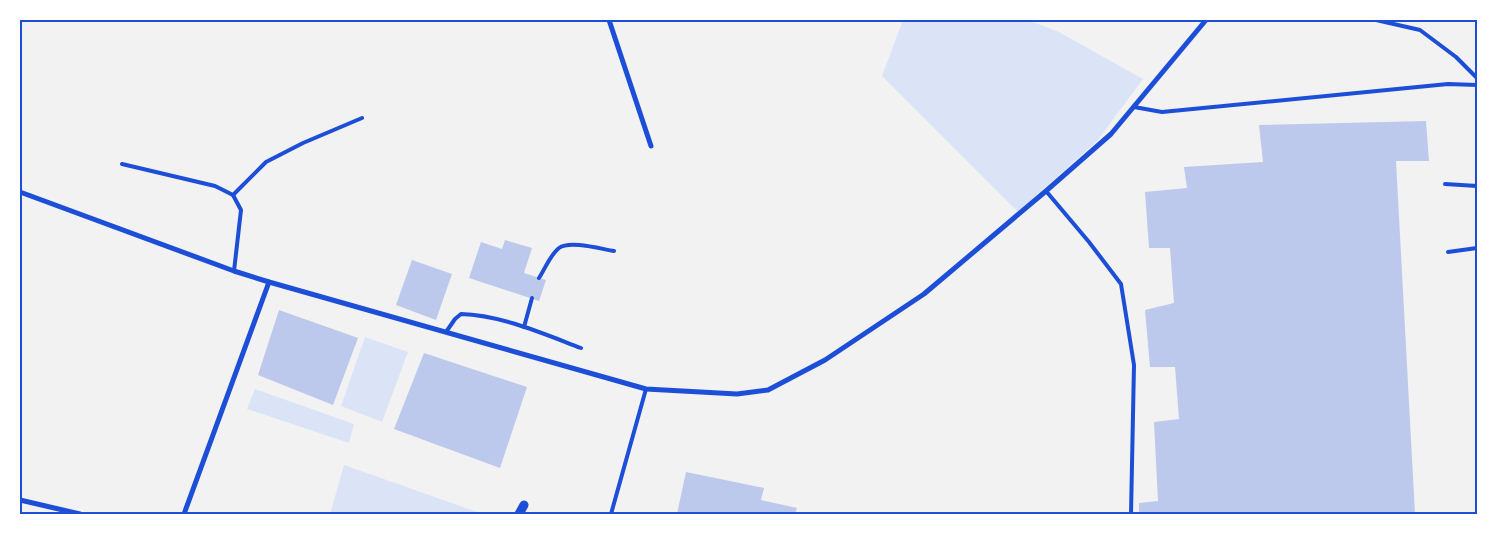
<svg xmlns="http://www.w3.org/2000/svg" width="1497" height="534" font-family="Helvetica,sans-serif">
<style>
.green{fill:#dbe4f7}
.building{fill:#bdc9ec}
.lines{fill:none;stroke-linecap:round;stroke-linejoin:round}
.service{stroke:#1d4ed8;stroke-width:4}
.minor{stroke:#1d4ed8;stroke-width:5}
.tertiary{stroke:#1d4ed8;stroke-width:9}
.neatline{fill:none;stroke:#1d4ed8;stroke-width:2}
</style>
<rect width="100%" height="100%" fill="#f2f2f2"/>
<g class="green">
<path d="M903,20h124l30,11 86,48 -46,62 -79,71 -136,-136z"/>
<path d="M365,337l43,15 -26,70 -41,-16z"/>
<path d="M255,389l99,35 -5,19 -102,-34z"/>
<path d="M344,465l139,49h-153z"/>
</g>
<g class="building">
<path d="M1426,121l3,40h-33l19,353h-276v-11l19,-2 -4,-79 25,-3 -4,-52h-25l-5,-57 29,-7 -4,-55h-21l-4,-56 42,-4 -3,-21 79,-5 -4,-37z"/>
<path d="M505,240l27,8 -8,25 22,7 -7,21 -70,-23 12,-36 21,7z"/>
<path d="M412,260l40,14 -16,46 -40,-15z"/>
<path d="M279,310l79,28 -25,67 -75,-30z"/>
<path d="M424,353l103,34 -27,81 -106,-39z"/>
<path d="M686,472l78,16 -3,12 36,8 -2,6h-118z"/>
</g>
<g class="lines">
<g class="service">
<path d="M1376,20l44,10 36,27 21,21"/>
<path d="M1134,107l28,5 286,-28 29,1"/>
<path d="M122,164l93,22 18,9 8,15 -7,61"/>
<path d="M1445,184l32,2"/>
<path d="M1046,191l43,51 32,42 13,81 -3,149"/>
<path d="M233,195l33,-33 37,-19 59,-25"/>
<path d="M1448,252l29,-4"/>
<path d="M539,278c6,-9 11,-23 20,-30 11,-8 42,1 55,3"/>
<path d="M524,327l8,-29"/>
<path d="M446,332l9,-13 6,-5c40,1 83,20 120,34"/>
<path d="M611,514l35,-125"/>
</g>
<g class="minor">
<path d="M609,20l42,126"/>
<path d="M20,192l214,79 35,11 377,107 91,5 31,-4 57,-30 99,-66 122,-103 65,-57 95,-114"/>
<path d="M20,500l60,14"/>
<path d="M184,514l85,-232"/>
</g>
<path class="tertiary" d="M519,514l5,-9"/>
</g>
<rect width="1497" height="534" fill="none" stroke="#ffffff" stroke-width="42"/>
<rect x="21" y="21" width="1455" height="492" class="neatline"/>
</svg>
